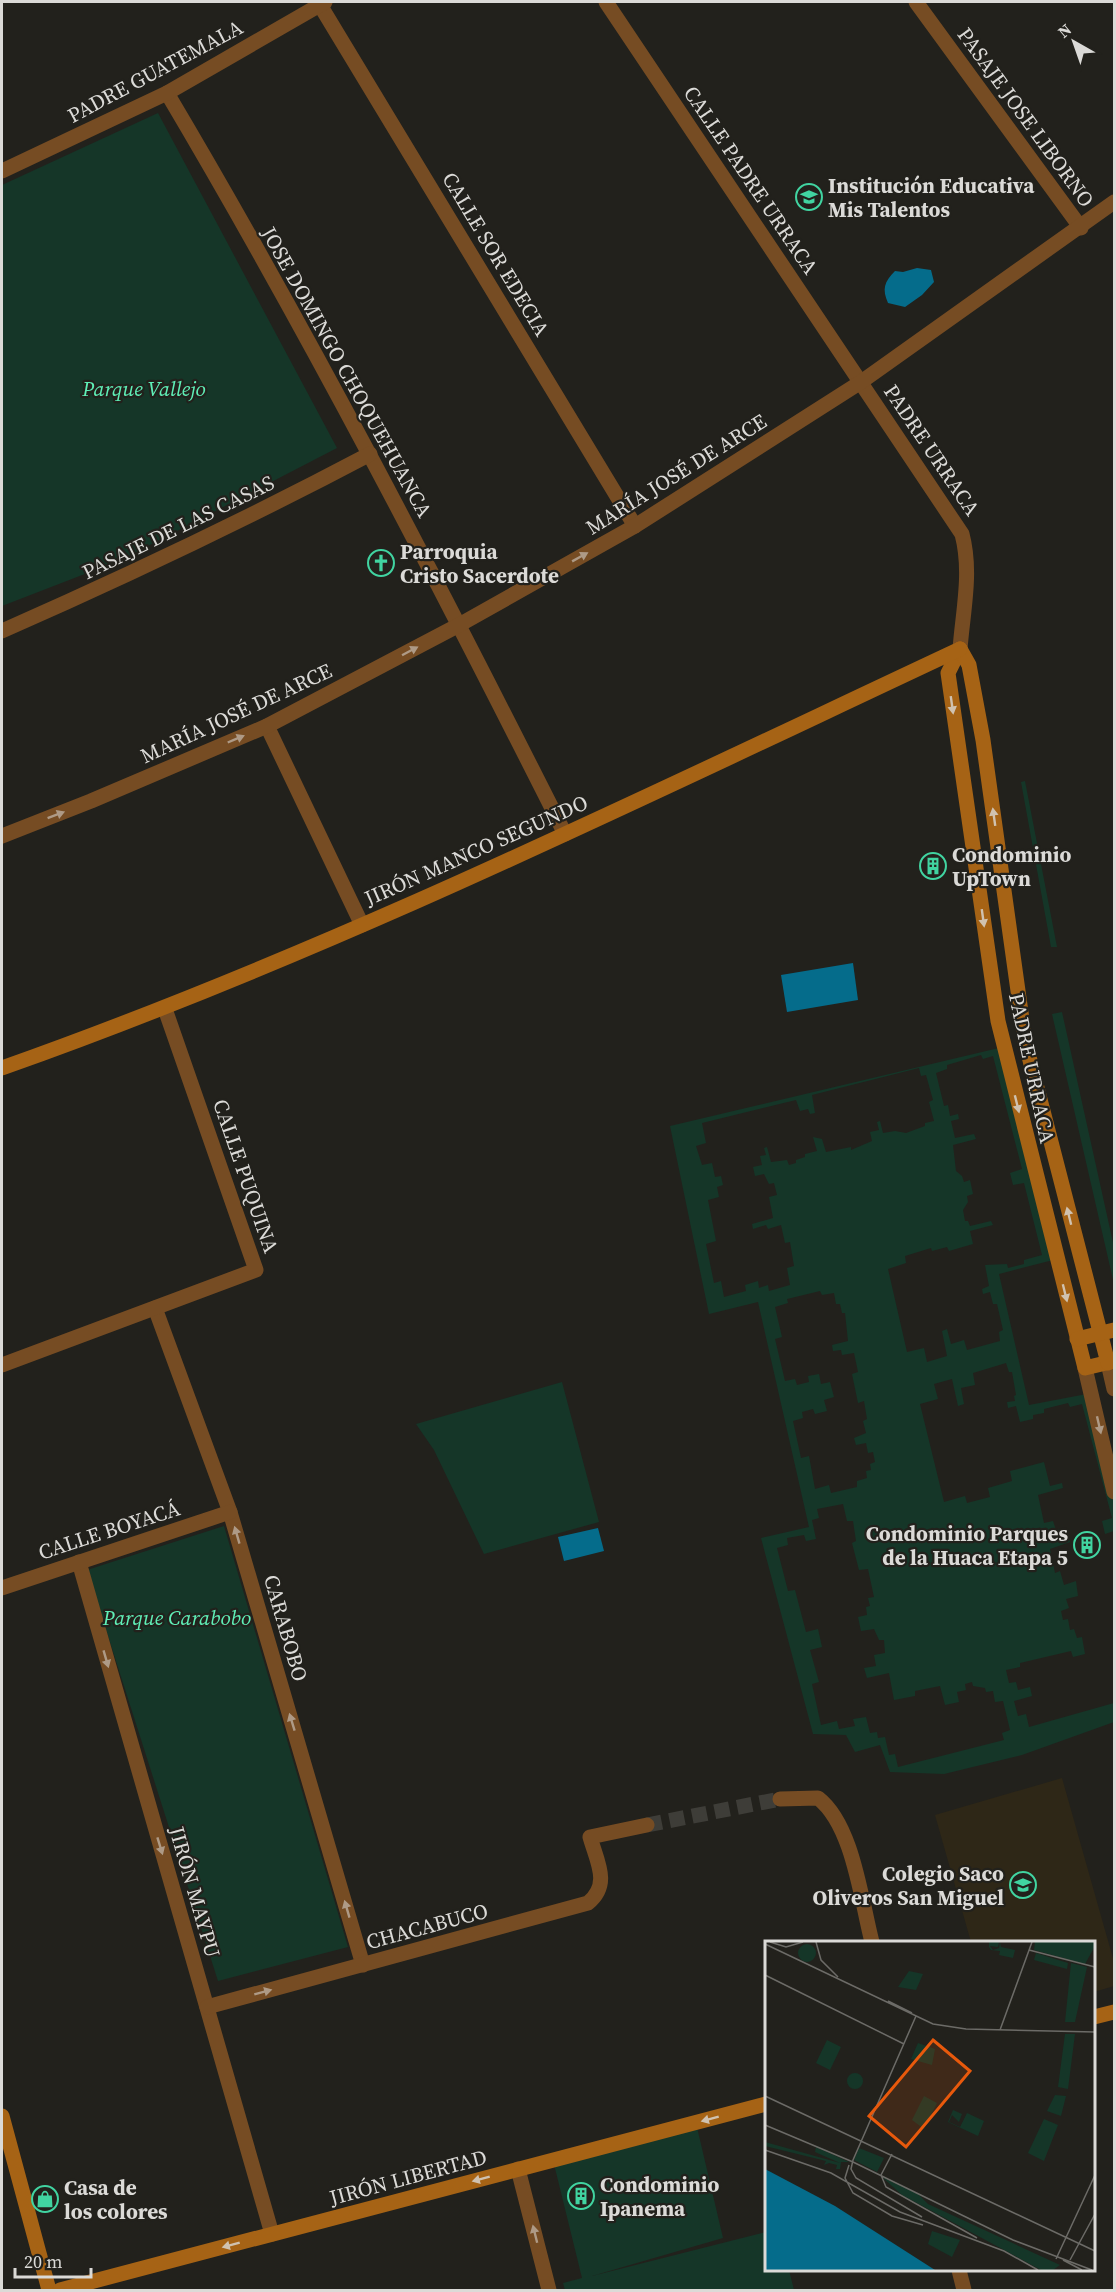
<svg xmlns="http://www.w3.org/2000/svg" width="1116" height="2292" font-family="'Source Serif 4',serif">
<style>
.education{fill:#2e2717}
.green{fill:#153628;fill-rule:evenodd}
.water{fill:#056c8b}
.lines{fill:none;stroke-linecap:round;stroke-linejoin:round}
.street-tunnel{stroke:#3e3d38;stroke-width:15;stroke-dasharray:15 8;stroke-linecap:butt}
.street{stroke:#764c23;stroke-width:15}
.secondary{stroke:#a66315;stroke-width:15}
.oneway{fill:#ae9a86}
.oneway2{fill:#d0c2b0}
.labels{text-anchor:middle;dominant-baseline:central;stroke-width:4.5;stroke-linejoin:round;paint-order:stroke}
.street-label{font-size:21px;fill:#dbdad7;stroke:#22211c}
.poi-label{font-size:21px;font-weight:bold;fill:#dbdad7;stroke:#22211c;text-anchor:start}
.park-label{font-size:21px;font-style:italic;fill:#5fefb7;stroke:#22211c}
.inset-road{fill:none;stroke:#6c6b67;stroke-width:1.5}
.view{fill:#e8590c;fill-opacity:0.15;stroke:#e8590c;stroke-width:3}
.inset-edge{fill:none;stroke:#dbdad7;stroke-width:3}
</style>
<rect width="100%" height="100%" fill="#22211c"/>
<path class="education" d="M1062,1778l52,184v24l-20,6v-50h-123l-36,-127z"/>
<g class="green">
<path d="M158,113l179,335 -216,112 -119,46v-421z"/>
<path d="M1025,781l32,166h-6l-30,-165z"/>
<path d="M1062,1012l52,235v37l-62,-270z"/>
<path d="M1003,1047l54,212 -58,15 30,131 63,-12 22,85v53l-9,3 -3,-13 10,-3 -30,-114 -12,3 -2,-4 -24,6v4l-11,2v4l-13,3 -4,-16 -8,2 -1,-6 8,-1 -1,-5 2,-1 -4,-23h-3l-3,-9 -33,10 2,12 -14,3 3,16 -6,2 -6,-27 -18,5 4,15 -18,5 24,98 21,-6 2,7 23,-6 -2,-9 24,-7 -2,-10 34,-9 6,24 12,-3 1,5 -25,7 6,28 9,-2 3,9 10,-2 4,14 -20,7 5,24 5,-2 4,14 12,-4 2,15 -12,3 3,9 -8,3 2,9 5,-1 2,11 4,-1 3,9 5,-1 3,17 -12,3 -2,-6 -51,12v4l-14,3 3,13 7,-1 2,8 12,-3 2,9 -18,5 4,15 8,-2 3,13 85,-24v19l-92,33 -78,19 -54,-2 -10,-27 -25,7 -9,-17 -33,-1 -52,-196 48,-11 -51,-225 -49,12 -39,-188zM981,1055l2,4 10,-3 29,113 -12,4 3,12 11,-2 18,72 -18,5v4l-16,4 -1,-4 -22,1 4,21 -7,3 1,5 7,-2 3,12h4l6,26 -4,2 1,9 -33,9 -3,-10 -13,4 -4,-15 -5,2 5,25 -20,6 -3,-14 -17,4 -19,-83 18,-6 -1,-7 26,-8 1,3 15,-4 2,4 24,-7 -3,-13 23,-6 -2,-4 -21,5 -2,-5h-3l-2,-11 5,-8 -1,-6 6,-2 -3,-14 -6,2 -2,-6 -6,-5 -3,-26 23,-6 -2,-5 -19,4 -4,-17 8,-2 -1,-5 -8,2 -2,-11 -4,1 -8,-33 11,-4v-4zM919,1068l2,8 5,-1 7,25 -4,2 5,19 -9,2v3l-19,7 -11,-2 -12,2 -3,-12 -3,1 2,8 -9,2 2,9 -21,9v-3l-25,5 -4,-13 -9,-2 4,14 -12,3v3l-9,3v3l-7,2 -2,-5 -16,2 -4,-15 -3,1 2,7 -6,1 2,9 -9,2 2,9 9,-2 5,10 5,-1 3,12 -8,2 4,21 -21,6 1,5 13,-4 2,4 13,-4 4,18 5,-1 4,24 -7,2 3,17 -21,6 -1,-6 -9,3 -1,-7 -13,4 1,6 -22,6 -3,-16 -7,2 -8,-39 10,-3 -8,-41 11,-3 -2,-10 6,-2 -2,-9 -6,1 -3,-14 -10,2 -6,-19 10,-3 -4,-20 94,-23 4,11 8,-2 2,5 5,-1 -3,-18zM820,1291l2,4 12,-2 2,11h4l2,9h3l3,28 -16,4 1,6 8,-1 1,5 12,-2 4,19 -6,2 6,29 6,-2 3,18 -4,2 3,12 -12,5 2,7 10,-2 2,10 5,-1 2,10 -5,2 1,6 -5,1 1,7 -10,3v6l-26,6 -2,-8 -14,4 -6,-33 -8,2 -8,-37 10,-3 -1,-6 11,-3 2,5 12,-3 -3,-11 10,-3 -4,-15 -9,2 -2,-10 -11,2 1,6 -12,3 -2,-6 -10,2 -10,-42 7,-2 -7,-30 13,-4 -1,-4zM843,1504l4,17h6l3,20 -4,2 7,27 9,-1 6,28 -6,1 2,8 -4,1 1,8 -9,2 3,14 13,-2 5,11h5l1,13 -11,2 2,11 -12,2 3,10 22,-5 5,27 21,-4v-5l25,-5 5,19 14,-3 -2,-10 9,-2 -1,-6 7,-2 1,4 12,2 1,4 7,-1 2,11 8,-1 7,29 -8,3 2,7 -106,27 -3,-13 -6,1 -4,-18 -7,1 -1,-6 -7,1 -4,-16 -13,2 2,7 -16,3 -2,-8 -16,4 -9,-41 7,-2 -9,-32 12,-3 -4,-18 -12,3 -11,-42 -7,1 -11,-43 11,-3 -1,-7 17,-3 2,6 10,-2 -4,-19 7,-2 -2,-9z"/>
<path d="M562,1382l37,140 -115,32 -50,-104 -18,-26z"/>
<path d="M224,1526l124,421 -130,34 -131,-411z"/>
<path d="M696,2123l27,115 -131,38 174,-44v38h23l5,20h-229l-2,-7 19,-5 -29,-118z"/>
</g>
<g class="water">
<path d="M917,268l14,2 3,12 -12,13 -17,12 -17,-4c-6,-14 -4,-21 7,-32l8,1z"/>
<path d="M853,963l5,37 -71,12 -6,-37z"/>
<path d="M598,1528l6,23 -40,10 -6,-24z"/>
</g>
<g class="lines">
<path class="street-tunnel" d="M647,1825l133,-26"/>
<g class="street">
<path d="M606,2l356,532c10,38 1,76 -2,115"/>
<path d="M916,2l165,226"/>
<path d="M320,5l315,521"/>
<path d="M167,93c143,241 272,491 398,741"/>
<path d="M2,171l165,-78 158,-91"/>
<path d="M2,631c125,-55 247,-113 368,-177"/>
<path d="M267,726l95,199"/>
<path d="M2,836l89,-35 176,-75 192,-101 176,-99 226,-144 253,-180"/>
<path d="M155,1308l75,204 133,453"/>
<path d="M1108,1363l6,26"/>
<path d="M2,1365l254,-95 -91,-261"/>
<path d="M1085,1368l29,124"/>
<path d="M79,1562l193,672"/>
<path d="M2,1588l228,-76"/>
<path d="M780,1799l38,-1c35,27 43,102 54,144"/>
<path d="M207,2007l381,-104c23,-19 9,-41 2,-66l57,-12"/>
<path d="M518,2169l31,121"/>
<path d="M959,2270l5,20"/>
</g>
<g class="secondary">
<path d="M960,649l-12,24 50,348 87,347 29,-7"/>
<path d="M960,649l9,16 14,75 42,301 83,322"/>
<path d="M2,1068c328,-116 642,-271 958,-419"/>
<path d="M1077,1339l37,-9"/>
<path d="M1094,2017l20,-5"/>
<path d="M2,2116l47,174"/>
<path d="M60,2290l706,-186"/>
</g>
</g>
<defs><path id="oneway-solid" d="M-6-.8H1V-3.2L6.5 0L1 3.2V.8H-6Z" transform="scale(1.5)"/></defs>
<g class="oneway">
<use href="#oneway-solid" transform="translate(580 557) rotate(-29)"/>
<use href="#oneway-solid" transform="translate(410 651) rotate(-28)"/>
<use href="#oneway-solid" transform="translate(236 739) rotate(-23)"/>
<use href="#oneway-solid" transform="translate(56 815) rotate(-21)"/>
<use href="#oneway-solid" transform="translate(1099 1425) rotate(77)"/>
<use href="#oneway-solid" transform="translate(237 1535) rotate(-106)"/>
<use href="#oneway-solid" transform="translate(106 1659) rotate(74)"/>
<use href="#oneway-solid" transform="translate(292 1722) rotate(-107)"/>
<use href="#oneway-solid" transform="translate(160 1846) rotate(73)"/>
<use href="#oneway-solid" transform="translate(347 1909) rotate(-106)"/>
<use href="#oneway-solid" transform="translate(263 1992) rotate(-15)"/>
<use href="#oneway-solid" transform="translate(535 2234) rotate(-104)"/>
</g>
<g class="oneway2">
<use href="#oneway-solid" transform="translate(952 705) rotate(82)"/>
<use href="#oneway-solid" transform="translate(994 817) rotate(-98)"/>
<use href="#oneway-solid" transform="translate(983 918) rotate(82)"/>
<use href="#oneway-solid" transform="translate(1017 1104) rotate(76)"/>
<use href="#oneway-solid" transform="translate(1069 1216) rotate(-104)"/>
<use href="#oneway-solid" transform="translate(1065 1293) rotate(76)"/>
<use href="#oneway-solid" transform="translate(710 2119) rotate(165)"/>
<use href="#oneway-solid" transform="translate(481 2179) rotate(165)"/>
<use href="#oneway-solid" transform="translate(231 2245) rotate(165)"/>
</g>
<defs>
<symbol id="school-ring" viewBox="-11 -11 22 22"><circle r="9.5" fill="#22211c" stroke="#41d4a1" stroke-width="1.5"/><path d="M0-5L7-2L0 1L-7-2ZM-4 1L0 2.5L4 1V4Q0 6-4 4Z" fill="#41d4a1"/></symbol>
<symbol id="church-ring" viewBox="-11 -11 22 22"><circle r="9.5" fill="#22211c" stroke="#41d4a1" stroke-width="1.5"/><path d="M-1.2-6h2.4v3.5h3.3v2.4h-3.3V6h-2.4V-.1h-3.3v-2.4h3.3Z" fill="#41d4a1"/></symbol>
<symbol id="building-ring" viewBox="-11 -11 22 22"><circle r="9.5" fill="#22211c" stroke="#41d4a1" stroke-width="1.5"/><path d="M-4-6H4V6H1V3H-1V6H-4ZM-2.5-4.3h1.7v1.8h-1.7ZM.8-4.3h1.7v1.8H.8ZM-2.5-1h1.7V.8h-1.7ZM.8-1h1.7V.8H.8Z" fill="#41d4a1"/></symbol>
<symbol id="shop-ring" viewBox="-11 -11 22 22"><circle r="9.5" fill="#22211c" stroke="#41d4a1" stroke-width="1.5"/><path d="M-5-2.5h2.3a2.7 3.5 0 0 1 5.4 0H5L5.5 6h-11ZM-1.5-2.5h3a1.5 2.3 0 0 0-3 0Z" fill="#41d4a1"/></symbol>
</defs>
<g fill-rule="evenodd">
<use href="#school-ring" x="794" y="182" width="30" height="30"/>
<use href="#church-ring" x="366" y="548" width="30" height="30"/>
<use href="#building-ring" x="918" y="851" width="30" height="30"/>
<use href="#building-ring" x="1072" y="1530" width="30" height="30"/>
<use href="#school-ring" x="1008" y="1870" width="30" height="30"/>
<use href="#building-ring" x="566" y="2181" width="30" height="30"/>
<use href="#shop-ring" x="30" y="2184" width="30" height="30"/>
</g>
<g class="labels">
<g class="street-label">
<text transform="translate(155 71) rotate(-28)">PADRE GUATEMALA</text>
<text transform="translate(1026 117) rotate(54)">PASAJE JOSE LIBORNO</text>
<text transform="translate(751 180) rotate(56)">CALLE PADRE URRACA</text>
<text transform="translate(496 254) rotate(59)">CALLE SOR EDECIA</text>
<text transform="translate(347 372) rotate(61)">JOSE DOMINGO CHOQUEHUANCA</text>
<text transform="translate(932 450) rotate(56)">PADRE URRACA</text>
<text transform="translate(676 474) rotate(-32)">MARÍA JOSÉ DE ARCE</text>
<text transform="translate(178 527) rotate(-26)">PASAJE DE LAS CASAS</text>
<text transform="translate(236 713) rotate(-25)">MARÍA JOSÉ DE ARCE</text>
<text transform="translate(476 850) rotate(-24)">JIRÓN MANCO SEGUNDO</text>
<text transform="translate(1032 1068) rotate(78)">PADRE URRACA</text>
<text transform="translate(246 1176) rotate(71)">CALLE PUQUINA</text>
<text transform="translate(109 1530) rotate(-18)">CALLE BOYACÁ</text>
<text transform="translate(286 1628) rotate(74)">CARABOBO</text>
<text transform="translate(195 1892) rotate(74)">JIRÓN MAYPU</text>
<text transform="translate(427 1926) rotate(-15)">CHACABUCO</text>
<text transform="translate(408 2177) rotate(-15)">JIRÓN LIBERTAD</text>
</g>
<g class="poi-label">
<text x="828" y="185">Institución Educativa<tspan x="828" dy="24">Mis Talentos</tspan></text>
<text x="400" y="551">Parroquia<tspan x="400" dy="24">Cristo Sacerdote</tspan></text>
<text x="952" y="854">Condominio<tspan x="952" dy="24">UpTown</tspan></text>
<text x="1068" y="1533" text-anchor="end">Condominio Parques<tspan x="1068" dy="24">de la Huaca Etapa 5</tspan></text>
<text x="1004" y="1873" text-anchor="end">Colegio Saco<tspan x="1004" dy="24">Oliveros San Miguel</tspan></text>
<text x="600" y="2184">Condominio<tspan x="600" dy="24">Ipanema</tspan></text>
<text x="64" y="2187">Casa de<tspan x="64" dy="24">los colores</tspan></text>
</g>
<g class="park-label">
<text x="144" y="388">Parque Vallejo</text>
<text x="177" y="1617">Parque Carabobo</text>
</g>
</g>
<g transform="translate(765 1941)">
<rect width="330" height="330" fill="#22211c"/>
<path d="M224,1h10l-1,5 -8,-1 3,4 6,-2 1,-6 1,5 14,3 -2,8 -14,-3 1,-4 -9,-1 -2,-3zM270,1h60v4l-10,18 -51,-14zM33 12a9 9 0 1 1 18 0a9 9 0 1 1-18 0ZM271,12l32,10 -1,6 -33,-9zM306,22l16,4 -12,55h-10zM144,30l14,3 -7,16 -18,-3zM300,93h10l-7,55 -10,-2zM62,99l14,7 -11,23 -14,-7zM153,102l17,6 -3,16 -21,-6zM82 140a8 8 0 1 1 16 0a8 8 0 1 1-16 0ZM290,154l11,1 -5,20 -14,-5zM159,155l13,7 -13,26 -12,-9zM188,169l9,4 -3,8 -7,-7 -3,7 11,5 7,-14 17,8 -6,15 -30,-14zM279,178l14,6 -14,36 -16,-8zM0,201l75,21 -25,-11 1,-5 33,15h-8l-1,7h-4l1,-4 -8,-2 -5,2 2,-4 -61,-15zM94,207l25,10 -7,14 -23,-12zM117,236l36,17 10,10 132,61 -7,5h-12l-139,-75zM167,290l28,9 -8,17 -24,-13z" fill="#153628"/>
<path d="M0,228l70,37 100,64h-170z" fill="#056c8b"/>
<path class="inset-road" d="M5,1l16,5 17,-5M51,1l5,18 17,17M0,3l168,80 33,5 129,3M264,9l66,17M0,34l139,69M123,60l24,12M235,89l32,-88M0,155l330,155M0,184l88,37 160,78 79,30M0,209l66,23 69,39 104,39 34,19M88,219l63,-144M88,219l-2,9 5,9 66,39M84,224l-4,13 8,15 39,23 31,9M116,234l11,-21M116,234l5,12 91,51M291,318l39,-84M298,319l19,10M305,319l25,-46"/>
<path class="view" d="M168,99l37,31 -64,76 -37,-31z"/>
<rect width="330" height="330" class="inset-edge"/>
</g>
<rect width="1116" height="2292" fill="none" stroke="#dbdad7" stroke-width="6"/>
<g transform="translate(1074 42) rotate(320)" stroke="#22211c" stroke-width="4.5" paint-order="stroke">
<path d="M0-4.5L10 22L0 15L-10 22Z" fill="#dbdad7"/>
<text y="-9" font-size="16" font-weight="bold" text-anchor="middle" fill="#dbdad7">N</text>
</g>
<path d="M15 2268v9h76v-9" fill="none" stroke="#dbdad7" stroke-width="3"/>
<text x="24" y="2268" font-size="18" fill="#dbdad7" stroke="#22211c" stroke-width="4.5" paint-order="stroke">20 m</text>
</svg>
